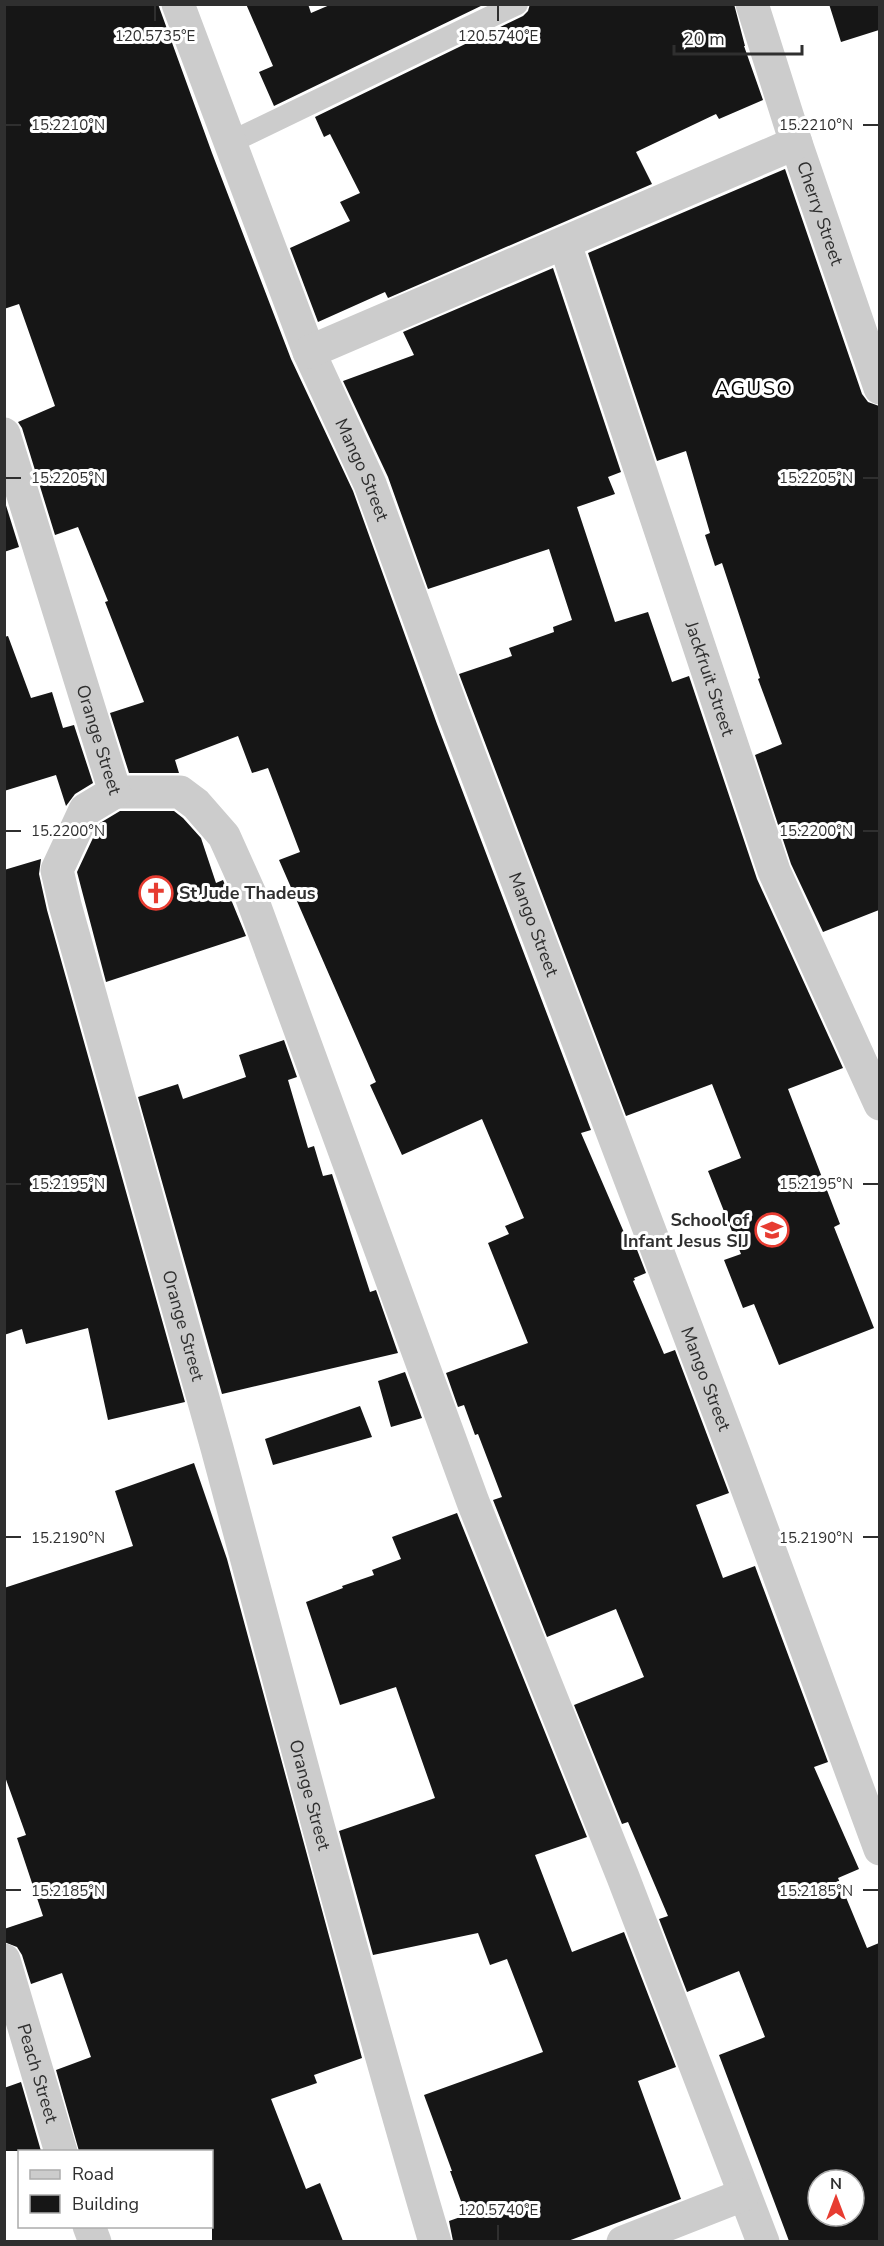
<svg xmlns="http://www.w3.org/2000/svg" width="884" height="2246" font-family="'Nunito Sans',sans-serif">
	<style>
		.building { fill: #161616; fill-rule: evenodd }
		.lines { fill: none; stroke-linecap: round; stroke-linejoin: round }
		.service { stroke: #ccc; stroke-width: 22 }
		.minor { stroke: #ccc; stroke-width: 33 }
		.ticks { fill: none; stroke: #2f2f2f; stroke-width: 2 }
		.labels { text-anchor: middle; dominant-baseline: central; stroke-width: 6; stroke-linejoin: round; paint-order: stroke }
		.street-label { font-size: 18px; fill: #2f2f2f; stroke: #fff }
		.poi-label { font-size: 18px; font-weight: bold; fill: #2f2f2f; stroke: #fff; text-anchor: start }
		.neighbourhood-label { font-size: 20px; letter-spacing: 1.5px; fill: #000; stroke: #fff }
		.ticks-label { font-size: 15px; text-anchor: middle; fill: #2f2f2f; stroke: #fff; stroke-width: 6; stroke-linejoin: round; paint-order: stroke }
	</style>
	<rect width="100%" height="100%" fill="#fff"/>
	<!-- building -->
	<path class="building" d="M4 4H158L212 153 291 359 353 491 437 724 591 1130 581 1133 629 1244 634 1242 646 1273 634 1278 635 1280 633 1281 664 1354 675 1350 729 1493 696 1505 723 1578 755 1566 828 1762 814 1767 859 1869 838 1878 867 1948 879 1943V2241H789L719 2055 765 2037 739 1971 687 1992 659 1919 668 1916 628 1822 622 1824 574 1705 644 1677 616 1609 547 1637 493 1500 502 1497 478 1434 475 1435 464 1405 458 1407 446 1373 528 1343 488 1243 509 1234 505 1226 524 1218 482 1119 402 1155 370 1085 376 1082 279 860 300 852 268 768 252 773 238 736 175 760 179 773H129L110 713 144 702 105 602 108 601 78 527 55 535 22 428 18 422 55 406 19 304 4 309ZM818 2180H854V2216H818Z
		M246 4H308L311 13 332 4H485L274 106 259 72 273 66Z
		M530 4H734L745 46H744L763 100 719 119 716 114 636 152 652 184 388 298 385 292 318 322 290 248 350 221 340 202 360 193 330 134 324 137 315 117 523 16 528 11Z
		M829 4H879V30L841 42Z
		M785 169 862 394 868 402 879 406V910L823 932 791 864 755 755 782 744 758 679 760 678 722 563 715 566 705 535 710 533 686 451 657 461 588 253Z
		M553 268 621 472 608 477 615 494 577 507 615 622 648 612 672 682 689 676 757 879 843 1068 788 1089 840 1224 834 1227 874 1328 779 1365 754 1304 743 1308 724 1260 741 1254 708 1171 741 1158 712 1084 626 1116 459 674 512 656 509 648 554 632 553 627 572 620 549 549 428 589 388 477 343 381 414 355 403 332Z
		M4 499 19 547 4 552Z
		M8 636 31 698 52 692 63 728 74 725 93 783 75 794 66 806 56 775 4 791V637Z
		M120 811H174L183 818 201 838 216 883 223 880 246 936 106 982 77 872 100 823Z
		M41 859 39 874 47 910 185 1402 108 1420 88 1328 26 1344 22 1329 4 1335V870Z
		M284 1040 297 1077 288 1080 308 1148 314 1146 323 1176 332 1174 370 1292 376 1290 398 1353 222 1394 138 1097 178 1084 183 1099 246 1077 239 1055Z
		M405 1372 422 1418 391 1427 378 1381Z
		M360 1406 372 1437 273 1465 265 1439Z
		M194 1463 227 1559 362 2058 314 2075 317 2083 271 2099 306 2189 320 2183 343 2241H212V2151H79L56 2070 91 2057 62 1973 31 1984 22 1955 17 1947 4 1942V1929L43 1916 17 1838 26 1835 4 1774V1588L133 1546 115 1491Z
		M457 1513 587 1837 535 1855 572 1952 624 1932 676 2067 638 2081 681 2199 568 2241H453L449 2221 466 2215 450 2171H452L424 2095 543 2052 507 1959 490 1965 478 1933 373 1955 339 1831 435 1798 396 1687 340 1705 306 1602 343 1588 342 1586 374 1575 372 1570 401 1559 392 1537Z
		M21 2082 41 2151H4V2088Z"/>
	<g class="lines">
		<!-- service -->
		<path class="service" d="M229 143 517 4"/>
		<!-- minor -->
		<g class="minor">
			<path id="s1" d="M178 4 309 352 370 484 455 717 734 1453 880 1849"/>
			<path id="s2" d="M752 4 796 143 880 388"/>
			<path id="s3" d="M565 244 774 871 880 1104"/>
			<path d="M309 352 796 143"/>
			<path id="s4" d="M4 434 115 792"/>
			<path d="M115 792H180L196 804 224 836 251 896 473 1502 623 1877 763 2242"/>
			<path id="s5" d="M115 792 85 810 57 870 65 905C115 1086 168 1267 217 1448 288 1713 357 1978 435 2242"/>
			<path id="s6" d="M4 1960 61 2152"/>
			<path d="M89 2226 95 2242"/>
			<path d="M623 2242 743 2195"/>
		</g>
	</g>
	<!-- ticks -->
	<path class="ticks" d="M155 6V21M498 6V21M6 125H21M863 125H878M6 478H21M863 478H878M6 831H21M863 831H878M6 1184H21M863 1184H878M6 1537H21M863 1537H878M6 1890H21M863 1890H878M498 2225V2240"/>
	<!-- icons -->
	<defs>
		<g id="church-ring" transform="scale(1.725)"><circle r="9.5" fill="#fff" stroke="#e73c31" stroke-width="1.5"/><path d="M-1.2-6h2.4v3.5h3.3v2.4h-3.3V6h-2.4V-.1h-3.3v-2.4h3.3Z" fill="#e73c31"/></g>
		<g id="school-ring" transform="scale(1.725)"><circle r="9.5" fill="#fff" stroke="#e73c31" stroke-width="1.5"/><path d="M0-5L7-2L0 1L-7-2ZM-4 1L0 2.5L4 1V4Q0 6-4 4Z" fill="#e73c31"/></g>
	</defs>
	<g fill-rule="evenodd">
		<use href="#church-ring" x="156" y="893"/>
		<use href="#school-ring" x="772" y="1230"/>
	</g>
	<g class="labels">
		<!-- street labels -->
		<g class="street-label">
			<text stroke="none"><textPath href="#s2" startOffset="220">Cherry Street</textPath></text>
			<text stroke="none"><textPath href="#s1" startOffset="501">Mango Street</textPath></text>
			<text stroke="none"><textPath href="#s3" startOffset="458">Jackfruit Street</textPath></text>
			<text stroke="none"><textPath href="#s4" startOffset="320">Orange Street</textPath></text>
			<text stroke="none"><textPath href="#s1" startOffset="987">Mango Street</textPath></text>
			<text stroke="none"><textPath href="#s5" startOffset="574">Orange Street</textPath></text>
			<text stroke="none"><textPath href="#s1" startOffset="1473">Mango Street</textPath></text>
			<text stroke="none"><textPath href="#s5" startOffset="1060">Orange Street</textPath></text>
			<text stroke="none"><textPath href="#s6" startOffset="118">Peach Street</textPath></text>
		</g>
		<!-- poi labels -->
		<g class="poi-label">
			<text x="179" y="893">St Jude Thadeus</text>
			<text x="749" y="1220" text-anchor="end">School of<tspan x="749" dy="21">Infant Jesus SIJ</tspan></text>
		</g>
		<!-- neighbourhood labels -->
		<g class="neighbourhood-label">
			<text x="754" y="388">AGUSO</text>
		</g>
	</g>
	<g class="ticks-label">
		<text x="155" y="41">120.5735°E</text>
		<text x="498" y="41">120.5740°E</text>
		<text x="68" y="130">15.2210°N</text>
		<text x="816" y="130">15.2210°N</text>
		<text x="68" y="483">15.2205°N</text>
		<text x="816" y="483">15.2205°N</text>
		<text x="68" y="836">15.2200°N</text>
		<text x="816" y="836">15.2200°N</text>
		<text x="68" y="1189">15.2195°N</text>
		<text x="816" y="1189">15.2195°N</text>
		<text x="68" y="1543">15.2190°N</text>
		<text x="816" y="1543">15.2190°N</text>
		<text x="68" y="1896">15.2185°N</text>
		<text x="816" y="1896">15.2185°N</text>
		<text x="498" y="2215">120.5740°E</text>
	</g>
	<!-- border -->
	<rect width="884" height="2246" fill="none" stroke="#2f2f2f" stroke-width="12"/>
	<!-- legend -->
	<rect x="18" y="2150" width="195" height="78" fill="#ffffff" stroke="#acacac" stroke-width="1.5"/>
	<rect x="30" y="2170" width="30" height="9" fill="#cccccc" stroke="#acacac" stroke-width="1.5"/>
	<text x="72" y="2180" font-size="18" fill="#2f2f2f">Road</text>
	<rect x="30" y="2195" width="30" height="18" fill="#161616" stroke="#acacac" stroke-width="1.5"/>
	<text x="72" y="2210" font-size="18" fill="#2f2f2f">Building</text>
	<!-- north arrow -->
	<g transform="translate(836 2198)"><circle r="28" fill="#ffffff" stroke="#acacac" stroke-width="1.5"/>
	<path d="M0-4.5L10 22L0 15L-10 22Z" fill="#e73c31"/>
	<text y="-9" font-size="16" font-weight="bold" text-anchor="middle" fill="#2f2f2f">N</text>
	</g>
	<!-- scale -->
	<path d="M674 45v9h128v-9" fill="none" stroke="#2f2f2f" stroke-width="3"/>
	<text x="683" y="45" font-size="18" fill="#2f2f2f" stroke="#ffffff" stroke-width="4.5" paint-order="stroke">20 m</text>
</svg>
